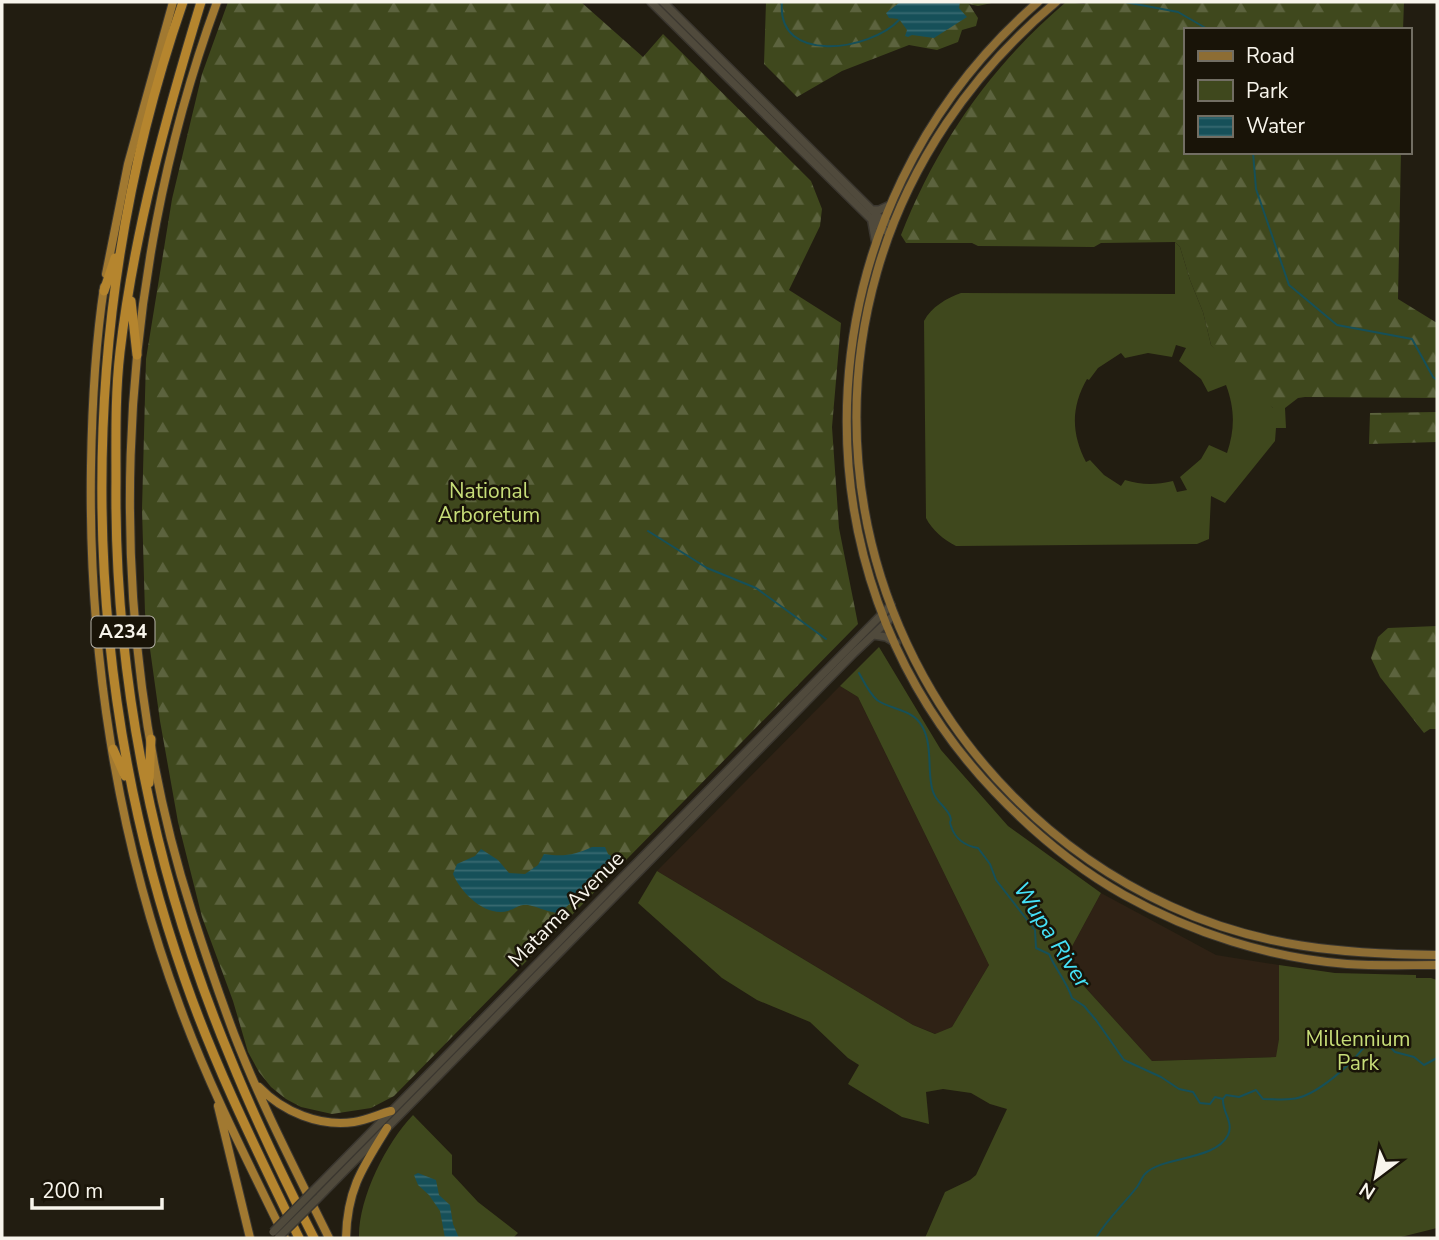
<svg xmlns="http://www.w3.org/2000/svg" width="1439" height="1240" font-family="'Nunito Sans',sans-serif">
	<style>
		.commercial { fill: #2f2215 }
		.green { fill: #3f481d; fill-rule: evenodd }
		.forest { fill: url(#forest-firs) }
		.water { fill: url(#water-rules) }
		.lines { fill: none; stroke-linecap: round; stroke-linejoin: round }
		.stream { stroke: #165059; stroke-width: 2 }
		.secondary-casing { stroke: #3b3730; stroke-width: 10 }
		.primary-casing { stroke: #3b3730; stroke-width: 10 }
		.trunk-casing { stroke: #3b3730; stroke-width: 10 }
		.motorway-casing { stroke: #3b3730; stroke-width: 11 }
		.secondary { stroke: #504a3c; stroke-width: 7 }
		.primary { stroke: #8d6d34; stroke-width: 8 }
		.trunk { stroke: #a17931; stroke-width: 8 }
		.motorway { stroke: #b5852e; stroke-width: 9 }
		.secondary-bridge-casing { stroke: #3b3730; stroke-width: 10; stroke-linecap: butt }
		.secondary-bridge { stroke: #504a3c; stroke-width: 7 }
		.labels { text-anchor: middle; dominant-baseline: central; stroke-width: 5; stroke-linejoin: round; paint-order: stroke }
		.shield { fill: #191408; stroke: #b5b2a8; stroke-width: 2 }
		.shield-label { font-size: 19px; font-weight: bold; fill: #f8f5ec }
		.park-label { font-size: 21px; fill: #c7dd78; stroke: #191408 }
		.street-label { font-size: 21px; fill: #f8f5ec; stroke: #191408 }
		.water-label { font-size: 23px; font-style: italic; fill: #45e1f8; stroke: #191408 }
	</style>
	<defs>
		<pattern id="forest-firs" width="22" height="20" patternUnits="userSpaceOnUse" patternTransform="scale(1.75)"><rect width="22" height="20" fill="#3f481d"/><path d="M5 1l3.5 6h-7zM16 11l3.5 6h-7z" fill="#5c633e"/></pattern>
		<pattern id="water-rules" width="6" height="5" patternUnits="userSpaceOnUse" patternTransform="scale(1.75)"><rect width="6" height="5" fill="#165059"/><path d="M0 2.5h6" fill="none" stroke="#396a71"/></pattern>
	</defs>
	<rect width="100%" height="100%" fill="#221d11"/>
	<!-- commercial -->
	<path class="commercial" d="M840 686 858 697 989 965 952 1027 936 1034 913 1025 657 871Z
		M1101 893 1216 955 1279 965V1039L1277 1057 1152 1061 1063 963Z"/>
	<!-- green -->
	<path class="green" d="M1175 242 1180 247 1190 280 1203 312 1211 345 1273 408H1285L1286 428H1276L1275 441 1225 503 1211 496 1209 539 1197 544 956 546C944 540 932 530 926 518L924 321C931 307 947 298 961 293L1175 294ZM1176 345 1186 348 1179 361 1201 379 1208 392 1226 385C1235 409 1235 429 1227 453L1209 445 1201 459 1180 477 1187 490 1177 492 1173 481C1155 485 1142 485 1125 480L1121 486 1104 475 1090 460 1086 462C1071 433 1071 407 1087 379L1089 380 1098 368 1121 353 1125 358 1148 353 1172 357Z
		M879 647 941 750 1008 826 1101 893 1063 963 1152 1061 1276 1057 1279 1039V965L1335 973 1416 975V978H1431L1437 980V1228L1397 1238H925L945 1192 970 1180 976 1175 1007 1109 990 1104 971 1093 943 1089 926 1092 929 1124 902 1117 848 1084 859 1065 848 1058 810 1022 757 1000 722 978 638 903 657 871 913 1025 935 1034 952 1027 989 965 858 697 840 686Z
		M413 1115 452 1155V1174L478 1202 518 1233 513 1238H359C358 1199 386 1143 413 1115Z"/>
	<!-- forest -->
	<path class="forest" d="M228 2H581L643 57 663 34 811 181 822 209 820 226 789 290 841 323 832 427 839 528 858 624 394 1096 371 1108 332 1114 301 1107 286 1099 271 1087 259 1072 248 1052 233 1001 202 917 178 822 160 721 145 613 142 509 146 359 172 199 202 74Z
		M766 2H996L978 6 969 4 978 18 976 26 962 30 958 42 937 50 909 45 842 71 797 97 764 64Z
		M1066 2 1084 4 1087 2H1404L1403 30H1185V152H1401L1398 299 1437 323V398L1305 397 1298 398 1285 408H1273L1247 389 1211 345 1203 312 1190 280 1180 247 1175 242 1101 243 1094 247 978 246 972 243H906L901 235C938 142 990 67 1066 2Z
		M1437 412V442L1369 444 1370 413Z
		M1437 626V729H1430L1424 733 1380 677 1371 658 1378 637 1388 628Z"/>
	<!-- water -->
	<path class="water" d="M900 2H960L959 8 967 17 934 38 912 35 908 37 905 36 907 30 899 19 889 18 886 13Z
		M592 847H605L608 854 616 859 560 913C549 913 539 907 528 905 519 904 515 909 508 911 485 917 461 893 453 874L457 864 475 856 481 849 498 860 509 873 525 874 538 865 544 854C563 857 575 855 592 847Z
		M418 1173 436 1180 439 1195 450 1205 453 1224 459 1238H445L440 1211 429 1195 418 1185 414 1175Z"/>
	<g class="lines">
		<!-- stream -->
		<path class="stream" d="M782 2C776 65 870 51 899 20
			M1125 2 1178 12 1209 30
			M1253 152 1256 189 1289 285 1337 325 1412 339 1433 377 1437 380
			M648 531 707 568 756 588 826 639
			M859 673C864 682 869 693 877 700 891 710 913 709 922 726 934 746 926 779 934 794 937 802 946 807 950 816 953 825 948 817 951 826 955 839 966 846 978 848L990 864 996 880 1035 930 1036 948 1049 954C1056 970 1067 982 1072 998L1084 1006 1096 1020 1124 1060 1161 1077 1179 1089 1193 1092 1200 1103 1210 1104 1215 1097 1223 1099 1226 1095 1239 1097 1256 1090 1263 1099C1273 1099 1282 1100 1291 1099 1315 1098 1356 1061 1368 1041L1374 1039 1385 1042 1395 1052 1414 1057 1424 1065 1437 1058
			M1096 1238C1107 1219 1123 1205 1137 1187 1140 1183 1142 1177 1145 1174 1162 1156 1215 1161 1228 1135 1234 1122 1222 1112 1223 1099"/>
		<!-- secondary casing -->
		<g class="secondary-casing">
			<path id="secondary" d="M651 2 870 218 886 231
				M663 2 879 217 890 224
				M872 210H879L890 205
				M872 222 876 244
				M874 635 886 637 896 643
				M313 1191 891 605
				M317 1199 854 653 894 615"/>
		</g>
		<!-- primary casing -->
		<g class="primary-casing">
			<path id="primary" d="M1038 2C804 205 779 566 995 792 1033 832 1076 868 1124 895 1192 933 1270 958 1347 964 1377 966 1407 965 1437 965
				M1056 2C972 72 907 166 877 272 804 526 931 796 1170 906 1258 947 1342 954 1437 955"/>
		</g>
		<!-- trunk casing -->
		<g class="trunk-casing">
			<path id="trunk" d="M217 2C113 285 99 624 192 912 205 953 219 994 234 1034 261 1104 296 1171 329 1238
				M106 274 128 164 173 2
				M104 287C95 346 92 406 91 466 88 649 116 835 180 1007 209 1086 248 1162 285 1238
				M259 1087C283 1112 320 1127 354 1122 367 1120 379 1114 391 1111
				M218 1106 250 1238
				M346 1238C347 1190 362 1168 387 1128"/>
		</g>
		<!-- motorway casing -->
		<g class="motorway-casing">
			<path id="motorway" d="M183 2C74 317 75 665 185 980 216 1069 258 1153 299 1238
				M201 2C166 117 134 232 120 352 115 395 116 438 116 481 114 678 154 875 230 1057 255 1119 284 1179 314 1238
				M104 291 115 258
				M131 301 137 355
				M113 749 125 776
				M149 783 151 739"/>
		</g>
		<!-- secondary -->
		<use href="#secondary" class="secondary"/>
		<!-- primary -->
		<use href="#primary" class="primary"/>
		<!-- trunk -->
		<use href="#trunk" class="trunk"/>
		<!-- motorway -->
		<use href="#motorway" class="motorway"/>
		<!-- secondary-bridge casing -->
		<g class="secondary-bridge-casing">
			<path id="secondary-bridge" d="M273 1232 313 1191
				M278 1238 317 1199"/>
		</g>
		<!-- secondary-bridge -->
		<use href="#secondary-bridge" class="secondary-bridge"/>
	</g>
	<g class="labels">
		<!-- shield labels -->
		<rect class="shield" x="91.5" y="616.5" width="63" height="31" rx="5"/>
		<g class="shield-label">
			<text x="123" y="632">A234</text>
		</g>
		<!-- park labels -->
		<g class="park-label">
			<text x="489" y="491">National<tspan x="489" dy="24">Arboretum</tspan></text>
			<text x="1358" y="1039">Millennium<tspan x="1358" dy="24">Park</tspan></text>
		</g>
		<!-- street labels -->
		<g class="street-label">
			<text transform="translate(566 909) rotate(-45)">Matama Avenue</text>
		</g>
		<!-- water labels -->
		<g class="water-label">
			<text transform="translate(1052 935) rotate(57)">Wupa River</text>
		</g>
	</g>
	<!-- border -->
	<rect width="1439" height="1240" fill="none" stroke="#f8f5ec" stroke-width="7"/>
	<!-- legend -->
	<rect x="1184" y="28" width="228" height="126" fill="#191408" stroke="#726e63" stroke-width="2"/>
	<rect x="1198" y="51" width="35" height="10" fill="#8d6d34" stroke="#726e63" stroke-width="2"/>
	<text x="1246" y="63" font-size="21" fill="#f8f5ec">Road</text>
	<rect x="1198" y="80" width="35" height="21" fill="#3f481d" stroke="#726e63" stroke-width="2"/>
	<text x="1246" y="98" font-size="21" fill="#f8f5ec">Park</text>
	<rect x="1198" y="116" width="35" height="21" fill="url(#water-rules)" stroke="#726e63" stroke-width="2"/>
	<text x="1246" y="133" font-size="21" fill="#f8f5ec">Water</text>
	<!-- north arrow -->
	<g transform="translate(1376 1177) rotate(212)" stroke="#191408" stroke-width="5" paint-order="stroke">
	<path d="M0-5L12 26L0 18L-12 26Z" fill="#f8f5ec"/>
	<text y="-10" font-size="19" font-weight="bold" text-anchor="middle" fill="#f8f5ec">N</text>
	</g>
	<!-- scale -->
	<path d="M32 1198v10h130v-10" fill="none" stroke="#f8f5ec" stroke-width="3.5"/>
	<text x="42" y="1198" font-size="21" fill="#f8f5ec" stroke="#191408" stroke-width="5" paint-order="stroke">200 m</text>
</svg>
